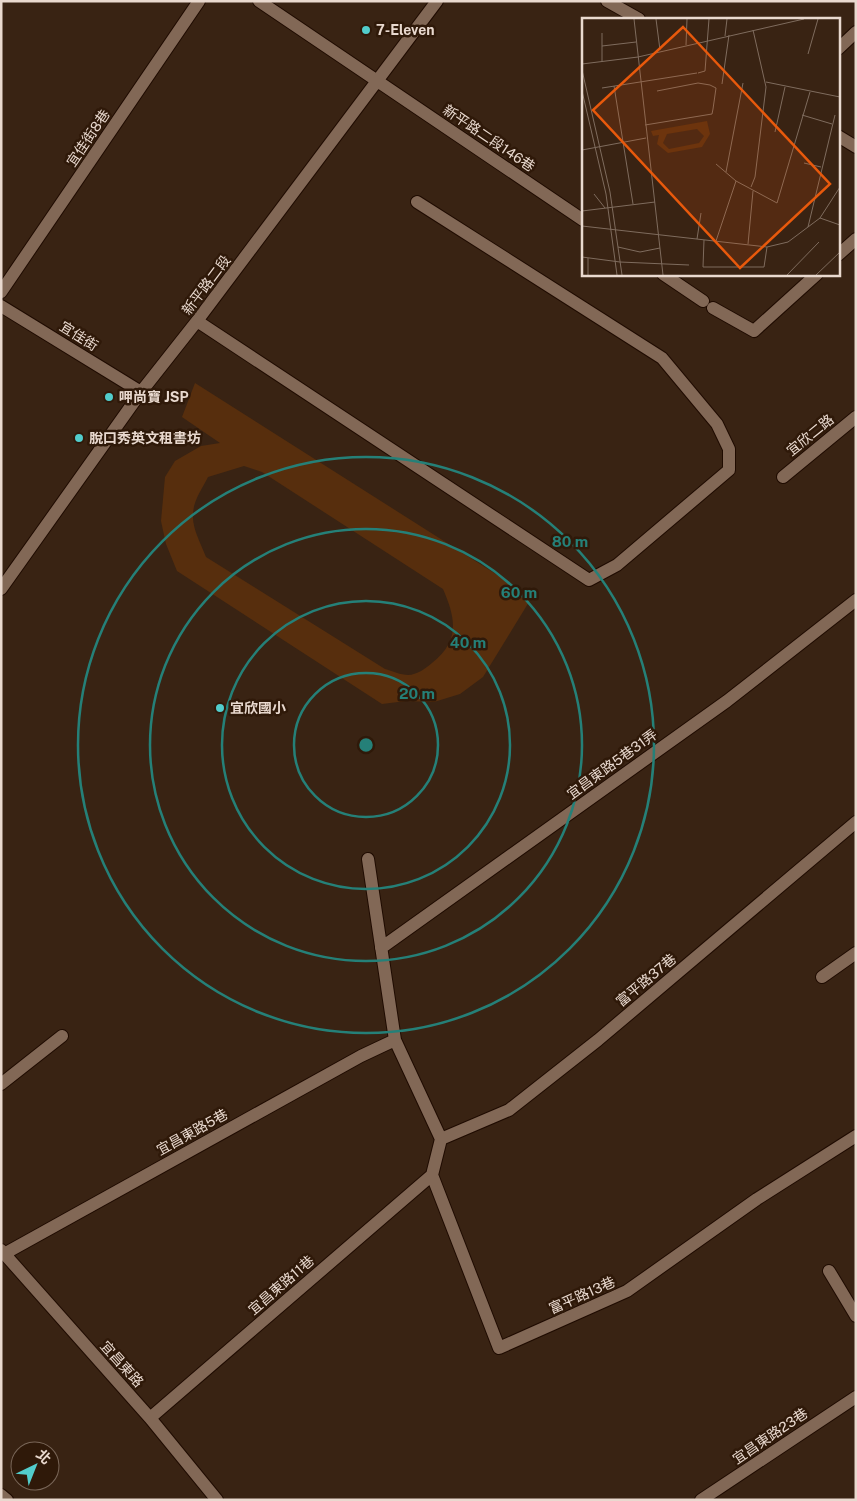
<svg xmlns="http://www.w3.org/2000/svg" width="857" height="1501" font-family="'Public Sans','Noto Sans TC',sans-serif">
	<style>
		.green { fill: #572e0d; fill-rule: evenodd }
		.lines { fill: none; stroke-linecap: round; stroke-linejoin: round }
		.minor-casing { stroke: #1f0b00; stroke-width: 14 }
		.minor { stroke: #826856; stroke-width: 12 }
		.ring { fill: none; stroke: #258078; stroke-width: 2.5 }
		.poi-dot { fill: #52cdcc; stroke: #2f1909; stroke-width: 2 }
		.labels { text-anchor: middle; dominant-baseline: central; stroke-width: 5; stroke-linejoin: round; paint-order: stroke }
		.poi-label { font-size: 14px; font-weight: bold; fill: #e9d9cf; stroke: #2f1909; text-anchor: start }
		.street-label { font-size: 14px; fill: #e9d9cf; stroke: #2f1909 }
		.inset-road { fill: none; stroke: #7f6c5e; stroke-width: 1 }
		.view { fill: #e8590c; fill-opacity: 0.15; stroke: #e8590c; stroke-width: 2.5 }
		.inset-edge { fill: none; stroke: #e9d9cf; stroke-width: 2.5 }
		.centre { fill: #258078; stroke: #2f1909; stroke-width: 2.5 }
		.ring-label { font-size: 15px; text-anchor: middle; font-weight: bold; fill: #258078; stroke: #2f1909; stroke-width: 5; stroke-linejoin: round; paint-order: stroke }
	</style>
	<rect width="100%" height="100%" fill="#392313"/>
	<!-- green -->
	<path class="green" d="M195 383 532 597 483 677 460 694 434 702 406 701 382 704 177 571 166 544 161 521 165 477 175 461 201 446 220 443 182 417ZM244 466 262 472 443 589C456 619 460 641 432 663 426 668 417 675 408 675 401 675 392 671 385 669L206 557C201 544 192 528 193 515 193 501 202 489 208 477Z"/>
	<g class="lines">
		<!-- minor casing -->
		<g class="minor-casing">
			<path id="minor" d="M259 1 583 220
				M607 1 639 19
				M838 49 856 32
				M838 136 856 147
				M838 255 856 239
				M663 274 703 301
				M1 292 199 1
				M1 306 141 392
				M713 308 754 331 817 274
				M197 321 589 580 617 565 729 470V449L717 424 662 358 417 202
				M783 477 856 417
				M1 589 141 392 197 321 437 1
				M368 859 395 1040
				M381 948 727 701 856 600
				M822 977 856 953
				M1 1084 62 1036
				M441 1139 432 1175 499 1348 627 1291 757 1199 856 1136
				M441 1139 509 1110 598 1040 856 822
				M1 1250 150 1418 217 1500
				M4 1254 361 1056 395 1040 441 1139
				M829 1271 856 1316
				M150 1418 432 1175
				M1 1495 7 1500
				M701 1500 856 1397"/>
		</g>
		<!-- minor -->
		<use href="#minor" class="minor"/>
	</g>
	<!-- distance rings -->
	<g class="ring">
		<circle cx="366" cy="745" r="72"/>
		<circle cx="366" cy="745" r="144"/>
		<circle cx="366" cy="745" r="216"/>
		<circle cx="366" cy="745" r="288"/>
	</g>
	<!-- markers -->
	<g class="poi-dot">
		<circle cx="366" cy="30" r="5"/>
		<circle cx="109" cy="397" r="5"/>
		<circle cx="79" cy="438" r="5"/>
		<circle cx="220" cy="708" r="5"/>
	</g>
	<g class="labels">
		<!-- poi labels -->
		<g class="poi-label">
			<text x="376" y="30">7-Eleven</text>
			<text x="119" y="397">呷尚寶 JSP</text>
			<text x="89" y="438">脫口秀英文租書坊</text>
			<text x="230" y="708">宜欣國小</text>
		</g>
		<!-- street labels -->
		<g class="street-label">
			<text transform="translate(88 138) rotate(-56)">宜佳街8巷</text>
			<text transform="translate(489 138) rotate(34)">新平路二段146巷</text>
			<text transform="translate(206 285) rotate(-53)">新平路二段</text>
			<text transform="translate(79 336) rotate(32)">宜佳街</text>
			<text transform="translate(810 435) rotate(-39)">宜欣二路</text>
			<text transform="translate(612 764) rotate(-36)">宜昌東路5巷31弄</text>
			<text transform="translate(646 980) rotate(-40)">富平路37巷</text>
			<text transform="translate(192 1132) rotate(-29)">宜昌東路5巷</text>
			<text transform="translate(281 1285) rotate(-41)">宜昌東路11巷</text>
			<text transform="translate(582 1295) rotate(-24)">富平路13巷</text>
			<text transform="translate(122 1364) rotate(48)">宜昌東路</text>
			<text transform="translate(770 1436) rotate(-34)">宜昌東路23巷</text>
		</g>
	</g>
	<!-- overview -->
	<g transform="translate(582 18)">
		<rect width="258" height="258" fill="#392313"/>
		<path d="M125 103 128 116 120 129 86 135 75 126 77 117 71 118 69 113ZM115 111 122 118 117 125 87 131 81 125 85 116Z" fill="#572e0d" fill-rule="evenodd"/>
		<path class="inset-road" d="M52 1 81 257M74 1 78 32M20 15V44M143 18 145 1M104 27 105 1M20 28 54 24M226 36 236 1M0 46 56 39 222 1M0 52 28 174 40 257M116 55 123 53 127 1M184 64 258 79M140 66 147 17M32 68 51 186M20 70 115 55M0 73 24 176 35 257M220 97 250 106M63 107 130 96 131 91 134 70 128 67 116 65 75 73M193 114 203 69M0 132 64 120M222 145 239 149M134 146 154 163M144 154 161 65M169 169 173 159 184 69 171 12M12 176 23 190M0 193 73 184M238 200 258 207M0 208 185 229 206 224 238 200 258 169M226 209 253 97M115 221 119 195M122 222 121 249H182L185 229M134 223 154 163 195 185 228 74M166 226 171 173M36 229 58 234 78 230M0 239 38 244 107 247M6 257V240M205 257 237 224M234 257 258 234"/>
		<path class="view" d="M101 9 248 166 158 250 11 92Z"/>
		<rect width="258" height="258" class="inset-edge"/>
	</g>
	<circle cx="366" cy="745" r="8" class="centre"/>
	<g class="ring-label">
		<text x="570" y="547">80 m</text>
		<text x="519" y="598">60 m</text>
		<text x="468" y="648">40 m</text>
		<text x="417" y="699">20 m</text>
	</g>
	<!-- border -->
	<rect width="857" height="1501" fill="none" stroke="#e9d9cf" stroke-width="5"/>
	<!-- north arrow -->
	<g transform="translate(35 1466) rotate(43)"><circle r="24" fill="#2f1909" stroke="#796658"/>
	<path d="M0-4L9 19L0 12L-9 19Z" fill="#52cdcc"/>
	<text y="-8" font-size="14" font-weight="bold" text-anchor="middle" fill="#e9d9cf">北</text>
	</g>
</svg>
